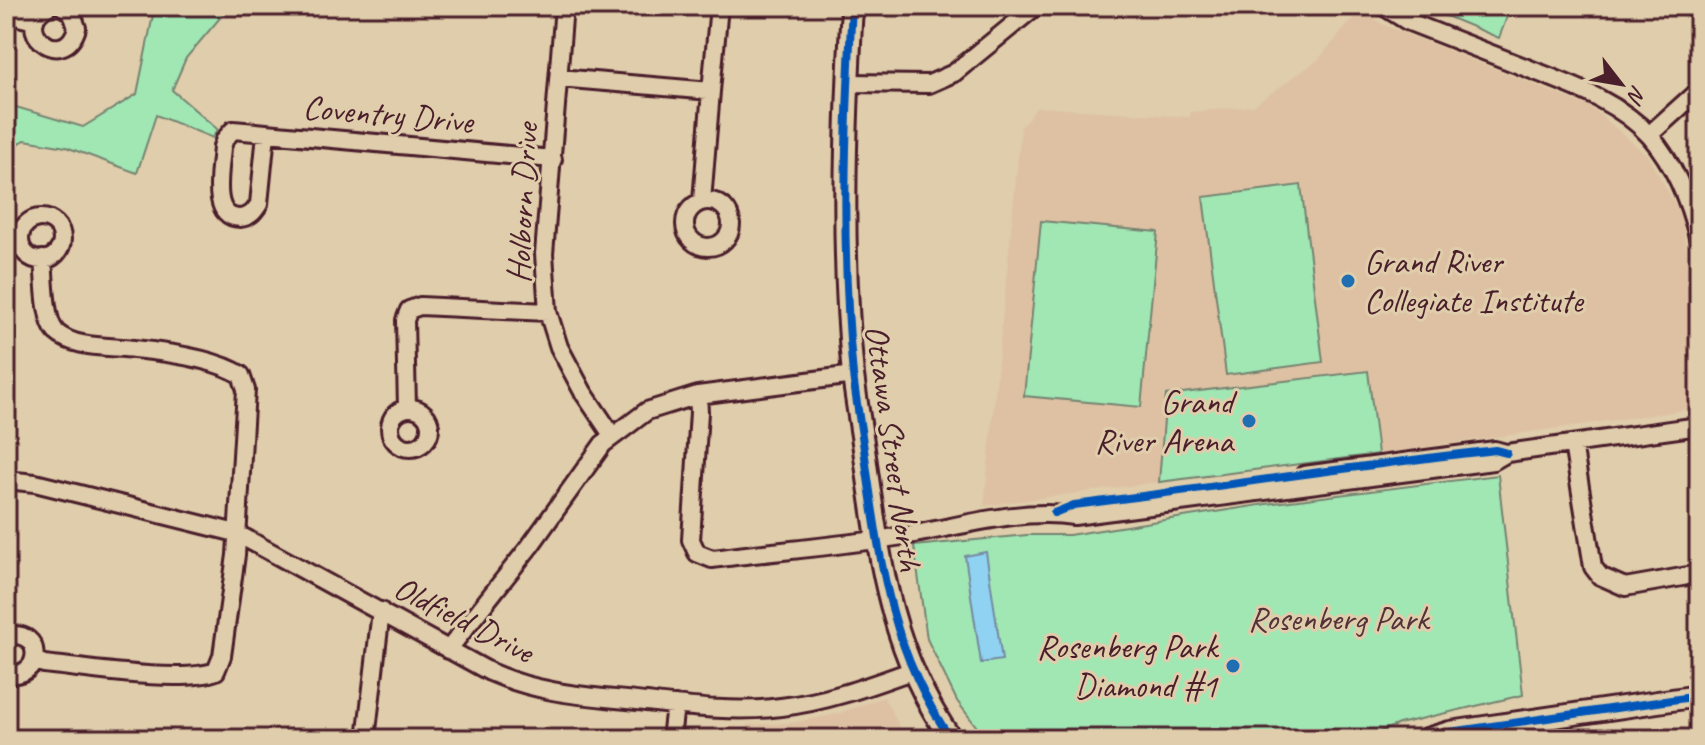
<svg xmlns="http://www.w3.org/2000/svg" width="1705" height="745" font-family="Caveat,sans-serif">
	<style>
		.built { fill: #dec1a3 }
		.green { fill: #a0e7b4; stroke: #758370; stroke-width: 2 }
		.water { fill: #90d2f1; stroke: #748aa2; stroke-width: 2 }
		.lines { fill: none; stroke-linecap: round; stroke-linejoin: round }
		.minor-casing { stroke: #4a1f2b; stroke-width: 22 }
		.major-casing { stroke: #4a1f2b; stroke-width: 26 }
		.minor { stroke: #dfcdab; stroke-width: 16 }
		.major { stroke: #dfcdab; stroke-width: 20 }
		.cycleway-casing { stroke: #dfcdab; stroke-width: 13 }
		.cycleway { stroke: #0057b8; stroke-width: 8 }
		.poi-dot { fill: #1f6fb2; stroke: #dfcdab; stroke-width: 3 }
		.labels { text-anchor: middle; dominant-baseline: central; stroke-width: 6; stroke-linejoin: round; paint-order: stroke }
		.street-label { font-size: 34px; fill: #4a1f2b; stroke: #dfcdab }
		.poi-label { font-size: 34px; fill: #4a1f2b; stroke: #dfcdab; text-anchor: end }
		.park-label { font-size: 34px; fill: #533339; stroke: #dfcdab }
	</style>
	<rect width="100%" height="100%" fill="#dfcdab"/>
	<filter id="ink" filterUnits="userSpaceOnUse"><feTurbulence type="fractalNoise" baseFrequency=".0125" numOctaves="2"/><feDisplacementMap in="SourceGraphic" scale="16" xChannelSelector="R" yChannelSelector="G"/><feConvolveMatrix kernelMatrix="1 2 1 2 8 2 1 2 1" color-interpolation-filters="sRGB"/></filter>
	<g filter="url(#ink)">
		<!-- built -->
		<path class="built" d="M1361 9 1384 25 1591 107 1647 155 1682 216 1699 347V408L1378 454 1368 371 1166 395 1159 482 984 506 1021 127 1037 107 1190 117V112L1253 106 1318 60Z
			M884 697 906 739H749L747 725 792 723 837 714Z"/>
		<!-- green -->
		<path class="green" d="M150 6H230L186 58 172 90 217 129 213 138 156 115 137 173 66 147 25 140 6 151V104L83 127 137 94 153 15Z
			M1427 6H1511L1499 38 1427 8Z
			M1301 185 1323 362 1226 375 1203 197Z
			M1041 221 1158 232 1141 407 1024 396Z
			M1368 371 1378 454 1159 482 1166 395Z
			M1498 475 1523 695 1399 724 1361 739H986L957 701 927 639 914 546 1027 535H1069L1266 504Z"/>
		<!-- water -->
		<path class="water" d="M986 552 1002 660 981 663 965 556Z"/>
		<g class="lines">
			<!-- minor casing -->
			<g class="minor-casing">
				<path id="minor" d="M49 6C8 26 63 74 77 28L72 13 62 6
					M564 6 544 254 548 312 559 347 583 392 612 435
					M1383 6 1407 21C1447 37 1487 52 1527 68 1570 85 1618 101 1650 136 1675 165 1690 203 1699 241
					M6 14 35 21
					M559 78 711 91 719 6
					M848 83 929 84 954 73 1036 6
					M266 134 259 204C254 212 250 217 240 218 209 218 221 168 222 147L225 139 233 130 553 159
					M1649 135 1699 90
					M685 224a23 23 0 1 1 46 0a23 23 0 1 1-46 0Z
					M702 201 711 91
					M20 239a21 21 0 1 1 42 0a21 21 0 1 1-42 0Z
					M698 395 699 412 691 540 697 553 712 559C775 551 840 546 903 536 959 527 1017 508 1074 516L1493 461 1507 453 1699 426
					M390 428a20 20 0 1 1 40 0a20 20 0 1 1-40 0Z
					M407 408 405 320 409 310 420 306 548 312
					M1573 444 1593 567 1600 576 1625 587 1699 574
					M1304 475 1495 450 1506 453
					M6 480 35 483 236 533 490 672C542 695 590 696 646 702 690 707 737 713 781 707 826 702 869 686 911 671
					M6 636C46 627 42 682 6 673
					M448 650 530 546 603 444 647 411 698 395 854 375
					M34 660 44 664C84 668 183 684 216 671L222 656 236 555 246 390 241 375C216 359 165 352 134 349 111 346 74 349 56 332 44 319 45 277 43 259
					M366 739 381 611
					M671 739 675 705"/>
			</g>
			<!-- major casing -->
			<g class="major-casing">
				<path id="major" d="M852 6C845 129 841 252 853 375 857 407 863 439 867 471 881 569 893 655 951 739
					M1427 739 1450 732 1699 696"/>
			</g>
			<!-- minor -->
			<use href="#minor" class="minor"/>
			<!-- major -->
			<use href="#major" class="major"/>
			<!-- cycleway casing -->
			<g class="cycleway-casing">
				<path id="cycleway" d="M852 6C845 129 841 252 853 375 857 407 863 439 867 471 881 569 893 655 951 739
					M1054 513 1074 505C1215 487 1354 466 1495 450L1507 453
					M1427 739 1450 732 1699 696"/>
			</g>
			<!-- cycleway -->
			<use href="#cycleway" class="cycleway"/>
		</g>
	</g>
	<!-- markers -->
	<g class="poi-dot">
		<circle cx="1348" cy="281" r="8"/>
		<circle cx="1249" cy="421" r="8"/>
		<circle cx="1233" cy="666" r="8"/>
	</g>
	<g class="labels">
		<!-- street labels -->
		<g class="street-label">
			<text transform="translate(388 114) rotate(5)">Coventry Drive</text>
			<text transform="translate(522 203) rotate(-87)">Holborn Drive</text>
			<text transform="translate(894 448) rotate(82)">Ottawa Street North</text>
			<text transform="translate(464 619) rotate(27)">Oldfield Drive</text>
		</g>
		<!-- poi labels -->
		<g class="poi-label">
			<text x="1364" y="261" text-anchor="start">Grand River<tspan x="1364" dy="39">Collegiate Institute</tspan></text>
			<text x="1233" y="401">Grand<tspan x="1233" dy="39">River Arena</tspan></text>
			<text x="1217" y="646">Rosenberg Park<tspan x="1217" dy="39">Diamond #1</tspan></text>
		</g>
		<!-- park labels -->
		<g class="park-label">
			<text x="1338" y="618">Rosenberg Park</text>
		</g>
	</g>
	<!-- margin -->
	<rect width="1705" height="745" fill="none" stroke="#dfcdab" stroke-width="32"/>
	<rect x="16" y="16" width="1673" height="713" fill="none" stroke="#4a1f2b" stroke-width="3" filter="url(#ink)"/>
	<!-- north arrow -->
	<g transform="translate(1621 84) rotate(121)" stroke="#dfcdab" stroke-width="6" paint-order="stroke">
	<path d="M0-6L14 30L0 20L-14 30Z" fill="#4a1f2b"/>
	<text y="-12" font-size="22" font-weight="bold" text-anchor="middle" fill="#4a1f2b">N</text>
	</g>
</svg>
